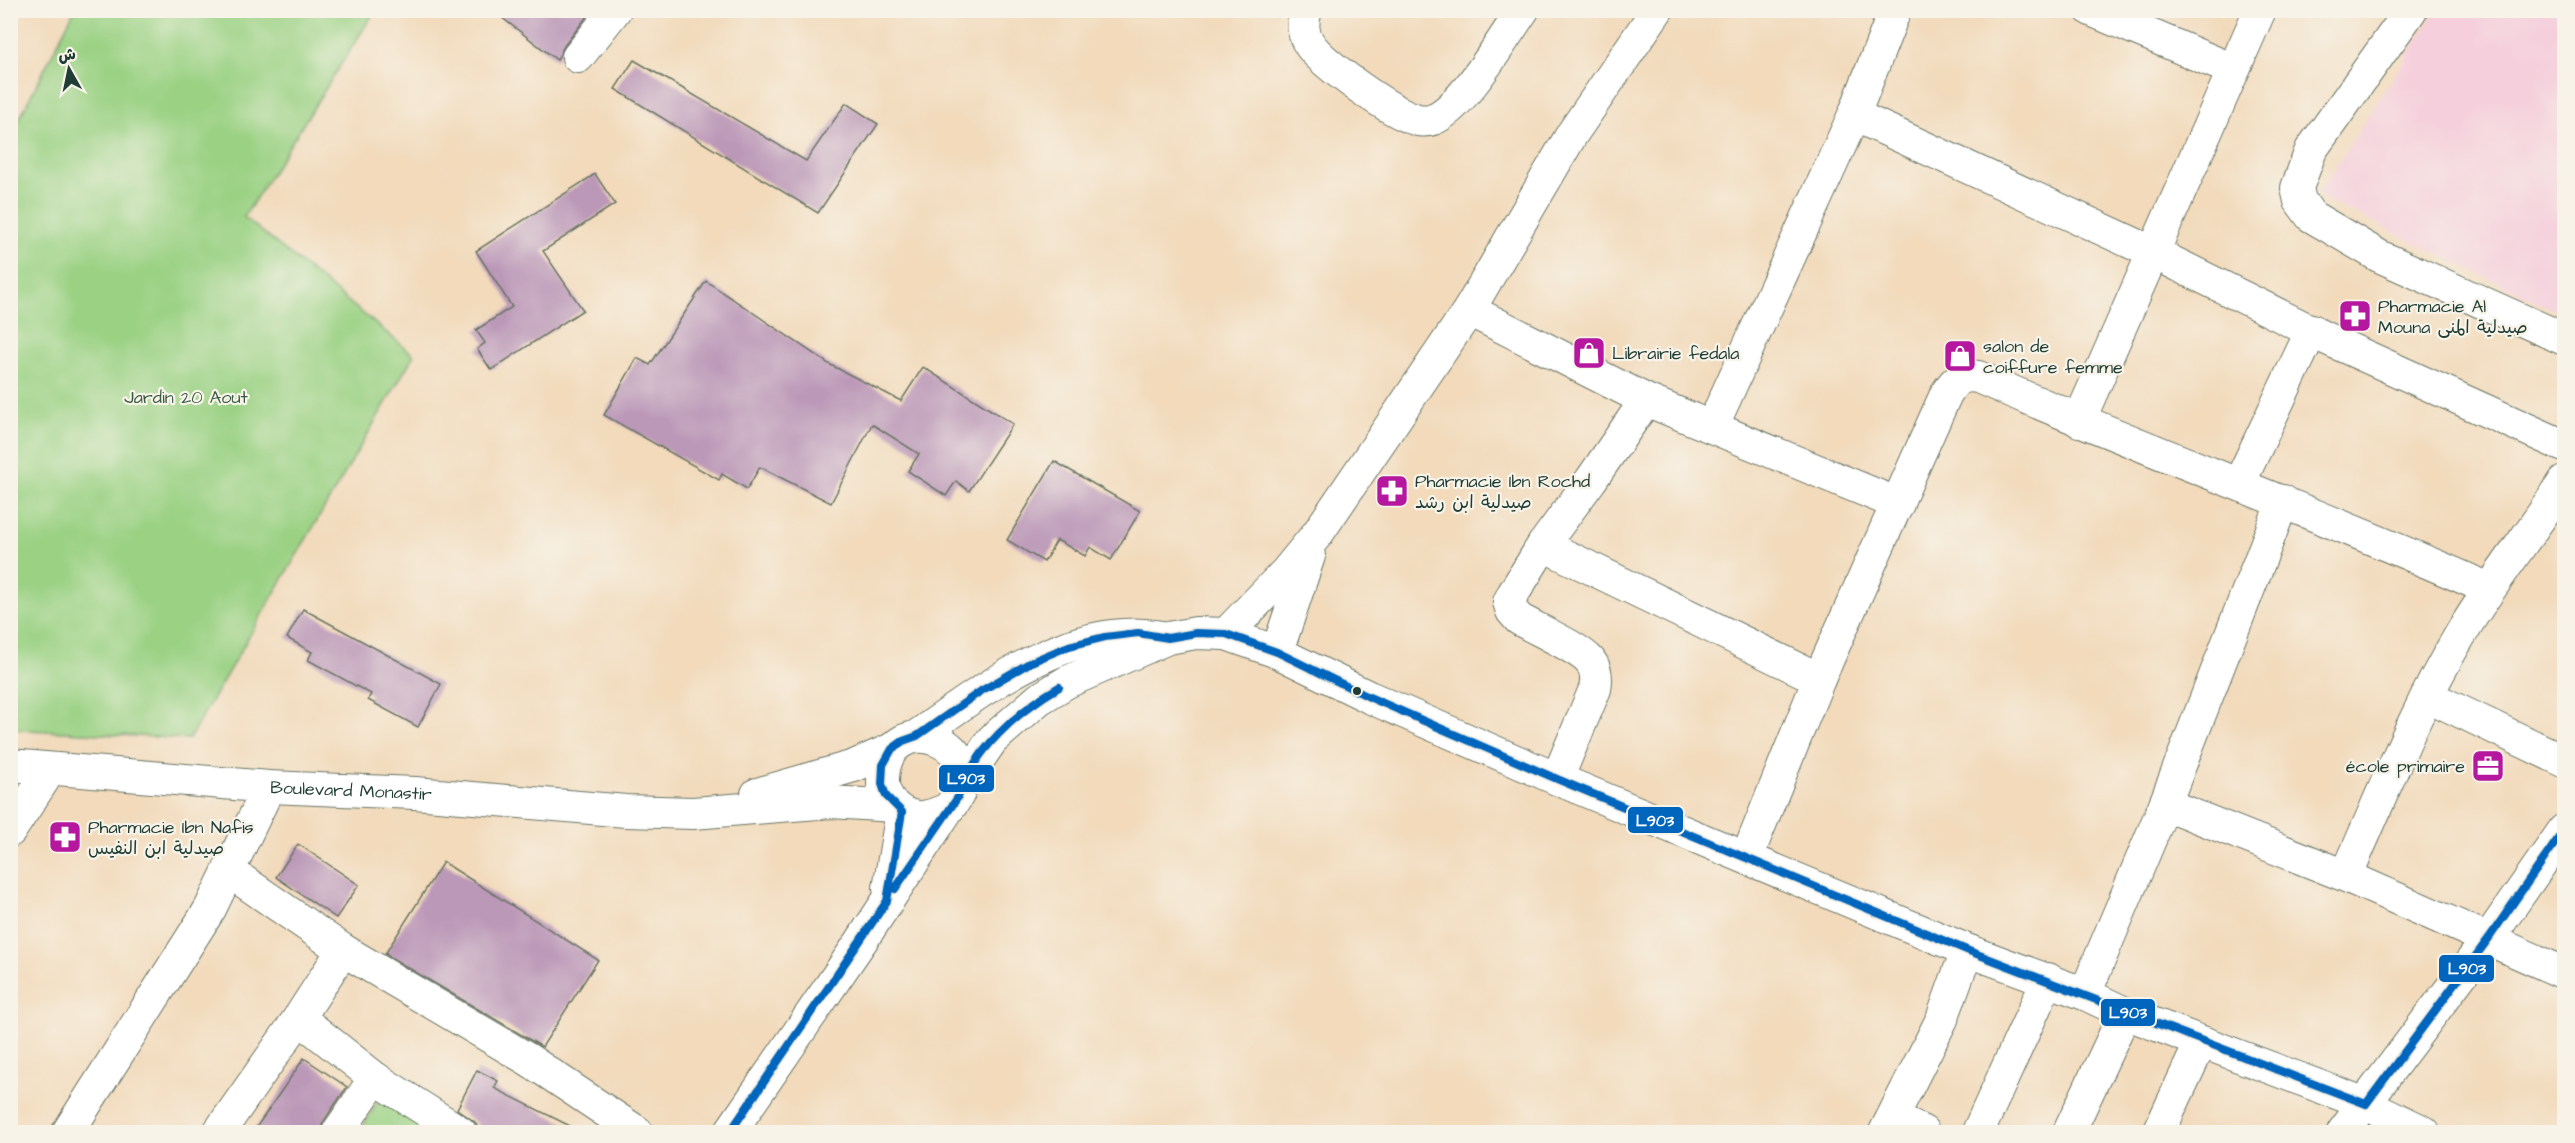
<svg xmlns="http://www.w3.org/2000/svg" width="2575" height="1143" font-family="'Architects Daughter','Playpen Sans Arabic',sans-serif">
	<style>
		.built { fill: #f5cfdc }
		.green { fill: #9ad183; stroke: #5c875c; stroke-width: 1.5 }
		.building { fill: #bb98b8 }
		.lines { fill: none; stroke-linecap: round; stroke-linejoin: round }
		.minor-casing { stroke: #697463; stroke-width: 34 }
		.minor { stroke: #fff; stroke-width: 32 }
		.bus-1-casing { stroke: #f7f3e8; stroke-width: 12 }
		.bus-1 { stroke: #0065bd; stroke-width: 8 }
		.bus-dot { fill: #1f3d34; stroke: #f7f3e8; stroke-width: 2 }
		.labels { text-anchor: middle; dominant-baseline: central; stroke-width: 4.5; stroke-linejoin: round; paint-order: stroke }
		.poi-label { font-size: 18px; fill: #1f3d34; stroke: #f7f3e8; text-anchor: start }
		.park-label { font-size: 18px; fill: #385b44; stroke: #f7f3e8 }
		.street-label { font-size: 18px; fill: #1f3d34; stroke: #f7f3e8 }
		.line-badge { stroke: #f7f3e8; stroke-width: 2 }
		.badge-label { font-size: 16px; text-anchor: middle; font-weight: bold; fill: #fff }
	</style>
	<rect width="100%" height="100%" fill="#f7f3e8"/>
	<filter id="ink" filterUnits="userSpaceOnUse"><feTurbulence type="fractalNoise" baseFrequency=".0167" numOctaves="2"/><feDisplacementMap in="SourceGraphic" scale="12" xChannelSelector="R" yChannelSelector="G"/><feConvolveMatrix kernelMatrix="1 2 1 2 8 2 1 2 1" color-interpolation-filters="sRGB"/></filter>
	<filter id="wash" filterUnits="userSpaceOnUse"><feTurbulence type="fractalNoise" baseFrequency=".008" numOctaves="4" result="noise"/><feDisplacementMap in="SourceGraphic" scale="24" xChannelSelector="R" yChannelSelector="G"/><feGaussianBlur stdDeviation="1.35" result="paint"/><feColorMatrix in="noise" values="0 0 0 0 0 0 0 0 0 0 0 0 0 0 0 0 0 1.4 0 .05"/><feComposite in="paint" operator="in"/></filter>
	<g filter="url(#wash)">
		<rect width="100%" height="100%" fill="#f2dabb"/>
		<!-- built -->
		<path class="built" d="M2436 11H2564V315L2317 195Z"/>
		<!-- green -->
		<path class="green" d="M74 11H375L244 217 414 355 189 739 11 729V135Z
			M384 1091 449 1132H359Z"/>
		<g id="blocks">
			<!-- building -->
			<path class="building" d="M492 10H592L564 46 557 60Z
				M634 60 806 161 846 103 878 124 818 213 615 89Z
				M595 174 615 204 543 251 583 310 491 370 477 349 485 343 476 330 512 307 476 251Z
				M706 281 829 364 901 401 923 367 1013 424 969 491 956 481 946 496 908 471 919 454 872 424 831 503 760 467 747 489 722 474 719 480 604 415 637 358 650 365Z
				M1054 461 1140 511 1111 560 1090 547 1085 556 1057 540 1044 562 1007 540Z
				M303 609 441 684 418 727 368 700 371 694 308 660 312 652 287 638Z
				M298 844 359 885 336 918 276 877Z
				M443 862 598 960 542 1047 385 954Z
				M304 1058 347 1087 323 1122 320 1132H253Z
				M477 1070 498 1081 494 1088 582 1132H478L476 1123 457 1109Z"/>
		</g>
	</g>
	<g filter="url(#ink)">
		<use href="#blocks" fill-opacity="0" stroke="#697463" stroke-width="1.5"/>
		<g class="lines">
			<!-- minor casing -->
			<g class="minor-casing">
				<g id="minor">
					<path d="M1306 10C1302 23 1302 34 1310 45 1324 65 1391 112 1415 119 1419 121 1428 121 1433 119 1462 109 1504 37 1523 10"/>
					<path d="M2091 10 2233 70"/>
					<path d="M2411 10 2311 150 2297 188 2300 201 2311 216 2379 256 2564 339"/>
					<path d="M578 57 615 10"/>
					<path d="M1854 115 2154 253 2325 338 2564 446"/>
					<path d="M1469 310 1646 400 1898 504"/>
					<path d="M1646 400 1591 480 1543 545 1819 679"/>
					<path d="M2079 421 2260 10"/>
					<path d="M1712 427 1854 115 1895 10"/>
					<path d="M2239 484 2312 330"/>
					<path d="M1543 545 1513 594 1509 602 1512 611 1519 619C1536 629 1579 648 1590 661 1597 670 1597 679 1595 689L1557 779"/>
					<path d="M1226 634 1286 572 1318 533 1469 310 1572 134 1657 10"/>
					<path d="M1277 652 1309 556"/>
					<path d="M2428 696 2564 761"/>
					<path d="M917 736C987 687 1071 621 1162 637"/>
					<path id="s1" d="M10 765 269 787 415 793 626 811 693 813 831 802 894 806"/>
					<path d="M963 782 992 740 1039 699 1067 682 1168 638 1196 633 1226 634 1277 652 1369 697 1557 779 1969 951 2085 994 2125 1013 2366 1104 2424 1132"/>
					<path d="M757 794 854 766 892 749"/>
					<path d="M2165 804 2346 876 2564 973"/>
					<path d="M10 831 50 770"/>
					<path d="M1747 857 1819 679 1946 394C1955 380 1961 374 1978 377 2147 451 2321 514 2489 589"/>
					<path d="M230 872 343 950 529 1060 637 1132"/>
					<path d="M2346 876C2382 796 2414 712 2459 637 2491 583 2530 535 2564 482"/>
					<path d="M889 888 902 812"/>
					<path d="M2085 994 2165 804 2283 501"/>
					<path d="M299 1018 375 1078 460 1132"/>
					<path d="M1893 1118 1923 1132"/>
					<path d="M68 1132 210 909 269 787"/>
					<path d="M219 1132 299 1018 343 950"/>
					<path d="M338 1132 375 1078"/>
					<path d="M730 1132 860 943 948 809C1003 745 886 700 883 779 882 798 899 815 917 817 928 818 938 813 948 809"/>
					<path d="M1885 1132 1942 1019 1960 969 1969 951"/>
					<path d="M1978 1132 2048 979"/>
					<path d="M2069 1132 2125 1013"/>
					<path d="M2159 1132 2201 1042"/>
					<path d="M2343 1132 2489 938 2564 830"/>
				</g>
			</g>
			<!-- minor -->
			<use href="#minor" class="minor"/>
			<!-- bus-1 casing -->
			<g class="bus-1-casing">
				<path id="bus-1" d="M895 889 958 797C974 750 1017 712 1059 687
					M2366 1104 2489 938 2564 830
					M730 1132 887 901 902 812 886 796 882 784 883 765 892 749 903 741 917 736 981 691 1031 662 1069 646 1105 637 1138 633 1168 638 1196 633 1226 634 1277 652 1369 697 1557 779 1969 951 2366 1104"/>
			</g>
			<!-- bus-1 -->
			<use href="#bus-1" class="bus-1"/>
		</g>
	</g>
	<!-- icons -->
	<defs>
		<g id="pharmacy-square" transform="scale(1.725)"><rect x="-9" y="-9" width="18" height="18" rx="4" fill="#b5179e" stroke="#f7f3e8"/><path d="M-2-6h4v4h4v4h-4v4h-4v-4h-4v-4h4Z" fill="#fff"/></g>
		<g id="shop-square" transform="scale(1.725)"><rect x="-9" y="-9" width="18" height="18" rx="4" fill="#b5179e" stroke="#f7f3e8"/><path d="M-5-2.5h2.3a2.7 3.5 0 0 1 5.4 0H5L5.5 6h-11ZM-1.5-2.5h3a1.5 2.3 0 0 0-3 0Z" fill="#fff"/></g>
		<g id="office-square" transform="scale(1.725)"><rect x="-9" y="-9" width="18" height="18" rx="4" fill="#b5179e" stroke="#f7f3e8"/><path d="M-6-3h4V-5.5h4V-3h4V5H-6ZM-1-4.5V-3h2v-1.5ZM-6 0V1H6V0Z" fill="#fff"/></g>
	</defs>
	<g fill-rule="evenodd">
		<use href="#pharmacy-square" x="2355" y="316"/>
		<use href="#shop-square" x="1589" y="353"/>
		<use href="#shop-square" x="1960" y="356"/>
		<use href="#pharmacy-square" x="1392" y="491"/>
		<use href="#office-square" x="2488" y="766"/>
		<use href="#pharmacy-square" x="65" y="837"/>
	</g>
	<!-- markers -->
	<circle class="bus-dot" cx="1357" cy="691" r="5"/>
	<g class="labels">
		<!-- poi labels -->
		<g class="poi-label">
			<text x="2378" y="306">Pharmacie Al<tspan x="2378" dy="21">Mouna صيدلية المنى</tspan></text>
			<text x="1983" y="346">salon de<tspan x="1983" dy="21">coiffure femme</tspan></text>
			<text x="1612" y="353">Librairie fedala</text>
			<text x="1415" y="481">Pharmacie Ibn Rochd<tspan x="1415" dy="21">صيدلية ابن رشد</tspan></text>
			<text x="2465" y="766" text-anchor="end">école primaire</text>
			<text x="88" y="827">Pharmacie Ibn Nafis<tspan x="88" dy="21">صيدلية ابن النفيس</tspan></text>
		</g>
		<!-- park labels -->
		<g class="park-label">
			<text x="186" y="397">Jardin 20 Aout</text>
		</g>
		<!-- street labels -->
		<g class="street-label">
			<text stroke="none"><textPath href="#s1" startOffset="342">Boulevard Monastir</textPath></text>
		</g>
	</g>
	<g class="line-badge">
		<rect x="938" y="764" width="57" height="29" rx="6" fill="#0065bd"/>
		<rect x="1627" y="806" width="57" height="28" rx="6" fill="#0065bd"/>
		<rect x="2438" y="954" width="57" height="29" rx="6" fill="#0065bd"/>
		<rect x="2100" y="998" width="56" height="29" rx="6" fill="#0065bd"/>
	</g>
	<g class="badge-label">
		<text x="966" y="784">L903</text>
		<text x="1655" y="826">L903</text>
		<text x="2467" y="974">L903</text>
		<text x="2128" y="1018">L903</text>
	</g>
	<!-- margin -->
	<rect width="2575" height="1143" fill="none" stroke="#f7f3e8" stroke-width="36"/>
	<!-- north arrow -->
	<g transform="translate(69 69) rotate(351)" stroke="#f7f3e8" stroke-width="4.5" paint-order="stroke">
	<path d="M0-4.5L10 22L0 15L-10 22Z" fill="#1f3d34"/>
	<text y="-9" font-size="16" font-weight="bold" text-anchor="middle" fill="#1f3d34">ش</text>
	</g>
</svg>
